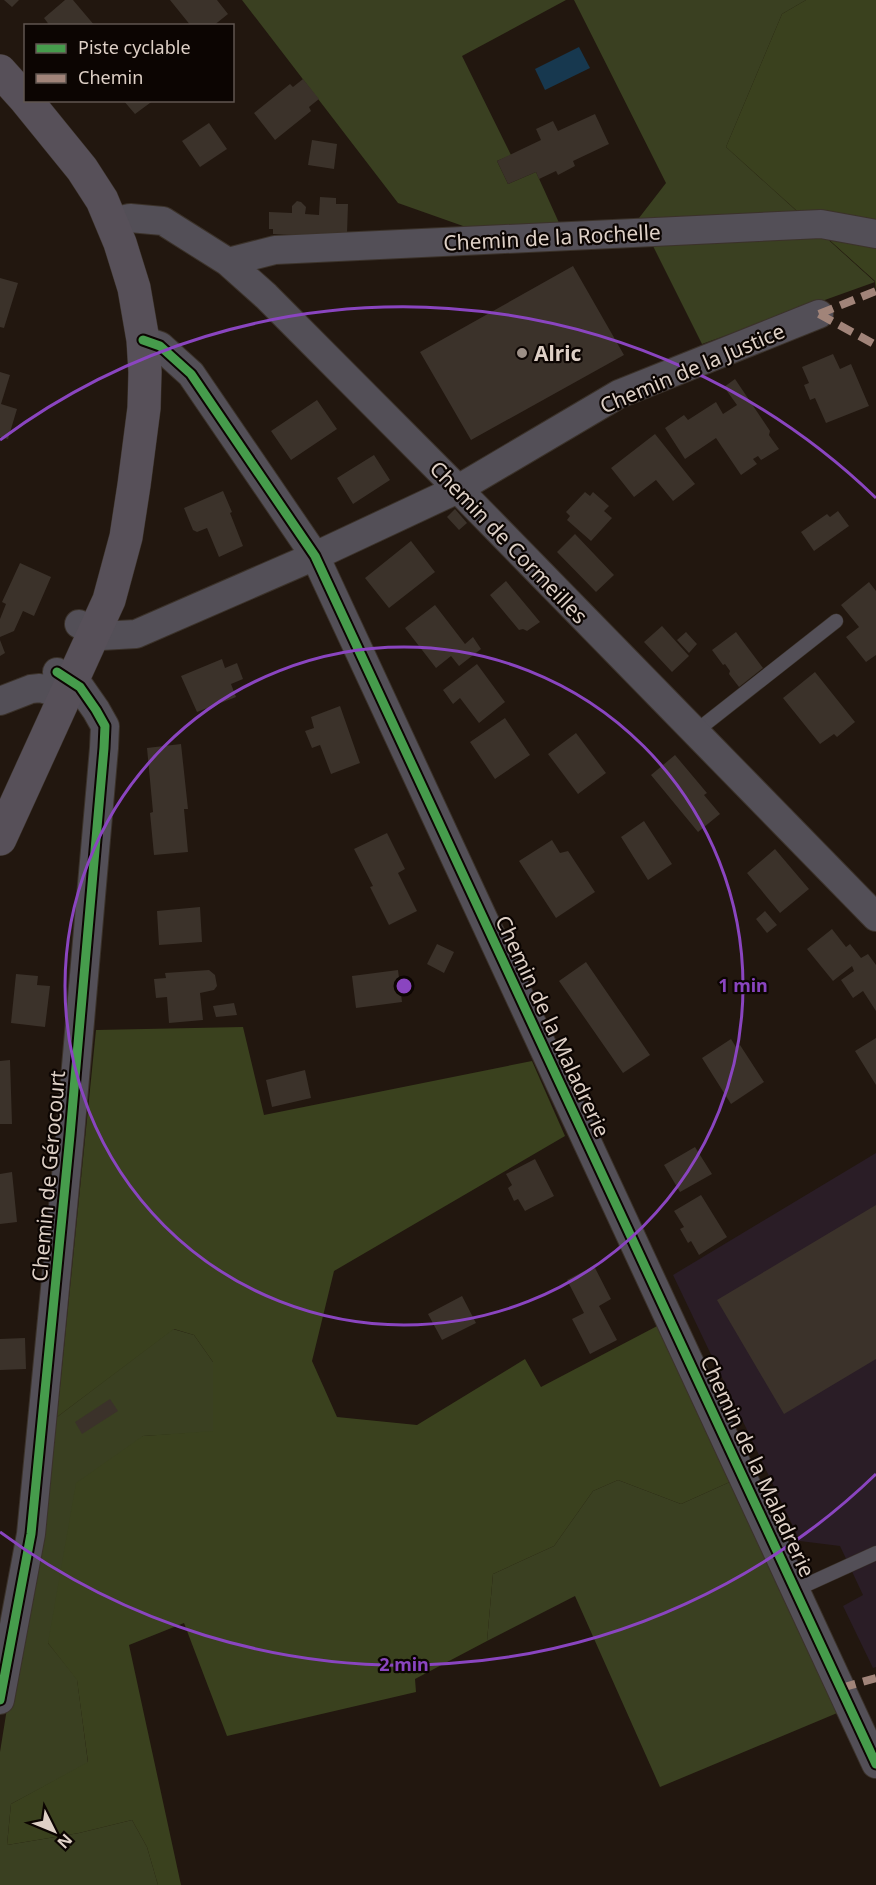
<svg xmlns="http://www.w3.org/2000/svg" width="876" height="1885" font-family="'Noto Sans',sans-serif">
	<style>
		.industrial { fill: #2a1d26 }
		.green { fill: #3a4021 }
		.forest { fill: #3a411e }
		.water { fill: #17384f }
		.building { fill: #3b322a }
		.lines { fill: none; stroke-linecap: round; stroke-linejoin: round }
		.lane-casing { stroke: #3b322a; stroke-width: 15 }
		.street-casing { stroke: #3b322a; stroke-width: 30 }
		.secondary-casing { stroke: #3b322a; stroke-width: 34 }
		.lane { stroke: #534f57; stroke-width: 14 }
		.street { stroke: #534f57; stroke-width: 28 }
		.secondary { stroke: #575059; stroke-width: 33 }
		.quiet { stroke: #a18479; stroke-width: 8; stroke-dasharray: 15 8; stroke-linecap: butt }
		.cycleway-casing { stroke: #0c0502; stroke-width: 13 }
		.cycleway { stroke: #469c4c; stroke-width: 9 }
		.ring { fill: none; stroke: #8a45c0; stroke-width: 3 }
		.poi-dot { fill: #9c8f86; stroke: #0c0502; stroke-width: 2 }
		.labels { text-anchor: middle; dominant-baseline: central; stroke-width: 4.5; stroke-linejoin: round; paint-order: stroke }
		.street-label { font-size: 21px; fill: #ded0c6; stroke: #0c0502 }
		.poi-label { font-size: 21px; font-weight: bold; fill: #ded0c6; stroke: #0c0502; text-anchor: start }
		.centre { fill: #8a45c0; stroke: #0c0502; stroke-width: 3 }
		.ring-label { font-size: 18px; text-anchor: middle; font-weight: bold; fill: #8a45c0; stroke: #0c0502; stroke-width: 4.5; stroke-linejoin: round; paint-order: stroke }
	</style>
	<rect width="100%" height="100%" fill="#22170f"/>
	<!-- industrial -->
	<path class="industrial" d="M876 1153V1667L873 1668 843 1606 863 1595 840 1546 800 1541 673 1275Z"/>
	<!-- green -->
	<path class="green" d="M242 0H566L462 56 511 155 497 161 508 184 536 172 560 225 480 232 398 203Z
		M574 0H806L782 14 726 147 875 282 702 344 639 218 666 183Z
		M173 1329 194 1335 213 1362V1432L143 1436 48 1643 77 1679 88 1763 11 1804 7 1845 79 1833 132 1820 147 1847 158 1885H0V1752L22 1615 48 1496 57 1417Z
		M618 1480 681 1504 732 1481 842 1711 660 1787 575 1596 487 1641 493 1574 554 1546 593 1491Z"/>
	<!-- forest -->
	<path class="forest" d="M806 0H876V291L875 281 726 147 782 14Z
		M243 1027 264 1115 532 1061 565 1136 334 1271 312 1361 337 1417 417 1425 525 1359 541 1387 661 1324 732 1481 681 1504 618 1480 593 1491 554 1546 493 1574 487 1641 415 1679 416 1692 227 1736 184 1623 129 1645 181 1885H158L147 1847 132 1820 79 1833 7 1845 11 1804 88 1762 77 1680 48 1643 76 1483 143 1436 213 1431V1362L194 1335 174 1329 57 1417 96 1030Z"/>
	<!-- water -->
	<path class="water" d="M579 47 590 68 545 90 535 69Z"/>
	<!-- building -->
	<path class="building" d="M4 0H19L12 7Z
		M65 0H73L95 26H50L44 18Z
		M170 0H217L228 14 213 26H191Z
		M303 79 319 99 309 107 311 111 275 140 254 113 290 84 293 87Z
		M123 100H154L135 114Z
		M595 114 609 144 573 161 575 166 558 175 556 171 539 179 536 172 508 184 497 161 541 140 536 129 553 121 558 131Z
		M209 123 227 149 200 167 182 141Z
		M312 140 337 144 334 169 308 165Z
		M320 197 336 198V204H348L347 234 318 236 273 234V229H269V212L292 213V206L297 201 301 202 306 207 305 214 319 215Z
		M573 266 624 355 471 440 420 352Z
		M0 278 18 283 4 328 0 327Z
		M833 354 840 369 851 364 869 406 826 423 815 398 810 400 804 385 809 383 802 367Z
		M0 372 10 375 1 404 17 409 8 439 0 437Z
		M735 379 770 431 769 435 779 449 761 460 758 456 753 459 757 464 741 475 716 438 685 459 665 428 684 415 688 420 716 402 723 414 737 405 724 387Z
		M317 400 337 429 291 460 271 431Z
		M655 434 695 484 673 501 656 480 634 497 611 468Z
		M374 455 390 480 353 504 337 478Z
		M223 491 232 512 230 513 243 546 219 557 207 528 197 532 193 530 184 508Z
		M585 492 590 496 593 492 609 506 604 511 612 518 591 541 567 520 570 516 566 512Z
		M455 509 467 523 459 530 447 517Z
		M838 511 849 526 814 551 801 532 827 514 830 517Z
		M575 534 614 575 596 592 557 552Z
		M411 541 435 572 389 608 365 578Z
		M20 563 51 577 34 616 23 611 14 631 0 637V619L6 604 2 602Z
		M506 581 540 622 527 631 523 629 519 630 490 595Z
		M869 582 876 591V655L866 662 846 637 859 627 841 605Z
		M435 605 465 644 473 637 481 649 459 666 451 656 436 668 405 628Z
		M662 626 689 656 672 672 644 642Z
		M686 632 697 644 689 653 677 640Z
		M736 632 763 668 739 687 729 674 730 671 725 664 723 665 712 650Z
		M0 640 5 653 0 656Z
		M222 659 225 668 237 663 243 679 231 684 236 697 197 712 181 676Z
		M477 664 505 702 479 723 460 698 453 704 443 690Z
		M815 672 855 722 837 737 834 734 820 744 783 698Z
		M340 706 360 763 331 774 320 745 312 748 305 731 314 728 311 717Z
		M505 718 530 755 495 779 470 742Z
		M576 733 606 773 578 794 548 754Z
		M181 744 188 809H184L188 852 154 855 150 813 153 812 147 748Z
		M675 755 707 793 704 795 720 814 698 832 651 775Z
		M644 821 672 864 648 880 621 837Z
		M387 833 405 869 398 873 417 911 389 925 370 887 373 886 354 849Z
		M552 840 560 853 568 851 595 892 556 918 519 861Z
		M775 849 809 889 780 913 747 873Z
		M200 907 202 942 159 945 157 911Z
		M765 911 777 925 767 933 756 919Z
		M832 929 846 947 850 944 861 958 868 954 876 965V1011L863 991 853 998 841 980 854 971 852 966 833 981 807 949Z
		M437 944 454 952 444 973 427 964Z
		M586 962 650 1055 623 1073 559 981Z
		M209 970 215 975 217 986 214 990 200 993 203 1020 169 1023 167 997 156 998 154 979 166 978 165 973Z
		M398 970 402 1002 356 1008 352 976Z
		M16 974 38 976 37 985 50 986 45 1027 11 1023Z
		M234 1003 237 1015 216 1017 213 1006Z
		M876 1038V1085L855 1051Z
		M731 1039 736 1047 740 1045 764 1082 731 1104 702 1058Z
		M10 1060 12 1124H0V1061Z
		M305 1070 311 1098 272 1107 266 1080Z
		M695 1147 712 1174 680 1192 664 1165Z
		M535 1159 554 1196 525 1211 518 1199 514 1201 508 1188 512 1185 506 1174Z
		M12 1172 17 1222 0 1224V1174Z
		M701 1195 727 1237 699 1255 691 1241 688 1243 680 1229 684 1227 674 1211Z
		M876 1205V1359L784 1414 717 1300Z
		M594 1266 611 1299 599 1306 617 1340 590 1354 572 1319 584 1313 567 1280Z
		M462 1296 476 1323 442 1340 428 1314Z
		M25 1338 26 1369 0 1370V1339Z
		M110 1399 118 1411 82 1434 75 1422Z"/>
	<g class="lines">
		<!-- lane casing -->
		<g class="lane-casing">
			<path id="lane" d="M695 732 836 621
				M795 1590 876 1553"/>
		</g>
		<!-- street casing -->
		<g class="street-casing">
			<path id="street" d="M112 222 130 218 163 221 228 262 266 296 458 489 876 917
				M228 262 275 250 821 224 876 234
				M143 340 160 346 191 374 315 556 876 1764
				M79 624 101 636 136 634 315 556 458 489 619 394 819 314
				M0 701 31 689 40 688 66 695
				M0 1700 31 1534 70 1135 104 748 105 726 96 710 80 687 57 672"/>
		</g>
		<!-- secondary casing -->
		<g class="secondary-casing">
			<path id="secondary" d="M0 71 26 100
				M0 839 109 600 126 537 134 485 144 408 145 372 143 340 134 288 120 243 102 200 82 169 26 100"/>
		</g>
		<!-- lane -->
		<use href="#lane" class="lane"/>
		<!-- street -->
		<use href="#street" class="street"/>
		<!-- secondary -->
		<use href="#secondary" class="secondary"/>
		<!-- quiet -->
		<path class="quiet" d="M819 314 876 345
			M819 314 876 291
			M841 1688 876 1678"/>
		<!-- cycleway casing -->
		<g class="cycleway-casing">
			<path id="cycleway" d="M143 340 160 346 191 374 315 556 876 1764
				M0 1700 31 1534 70 1135 104 748 105 726 96 710 80 687 57 672"/>
		</g>
		<!-- cycleway -->
		<use href="#cycleway" class="cycleway"/>
	</g>
	<!-- distance rings -->
	<g class="ring">
		<circle cx="404" cy="986" r="339"/>
		<path d="M876 1474A679 679 0 0 1 0 1532M0 440A679 679 0 0 1 876 498"/>
	</g>
	<!-- markers -->
	<circle class="poi-dot" cx="522" cy="353" r="6"/>
	<g class="labels">
		<!-- street labels -->
		<g class="street-label">
			<text transform="translate(552 237) rotate(-3)">Chemin de la Rochelle</text>
			<text transform="translate(692 368) rotate(-23)">Chemin de la Justice</text>
			<text transform="translate(509 542) rotate(46)">Chemin de Cormeilles</text>
			<text transform="translate(553 1026) rotate(65)">Chemin de la Maladrerie</text>
			<text transform="translate(48 1176) rotate(-85)">Chemin de Gérocourt</text>
			<text transform="translate(758 1466) rotate(65)">Chemin de la Maladrerie</text>
		</g>
		<!-- poi labels -->
		<g class="poi-label">
			<text x="534" y="353">Alric</text>
		</g>
	</g>
	<circle cx="404" cy="986" r="9" class="centre"/>
	<g class="ring-label">
		<text x="743" y="992">1 min</text>
		<text x="404" y="1671">2 min</text>
	</g>
	<!-- legend -->
	<rect x="24" y="24" width="210" height="78" fill="#0c0502" stroke="#605650" stroke-width="1.5"/>
	<rect x="36" y="44" width="30" height="9" fill="#469c4c" stroke="#605650" stroke-width="1.5"/>
	<text x="78" y="54" font-size="18" fill="#ded0c6">Piste cyclable</text>
	<rect x="36" y="74" width="30" height="9" fill="#a18479" stroke="#605650" stroke-width="1.5"/>
	<text x="78" y="84" font-size="18" fill="#ded0c6">Chemin</text>
	<!-- north arrow -->
	<g transform="translate(54 1831) rotate(133)" stroke="#0c0502" stroke-width="4.5" paint-order="stroke">
	<path d="M0-4.5L10 22L0 15L-10 22Z" fill="#ded0c6"/>
	<text y="-9" font-size="16" font-weight="bold" text-anchor="middle" fill="#ded0c6">N</text>
	</g>
</svg>
